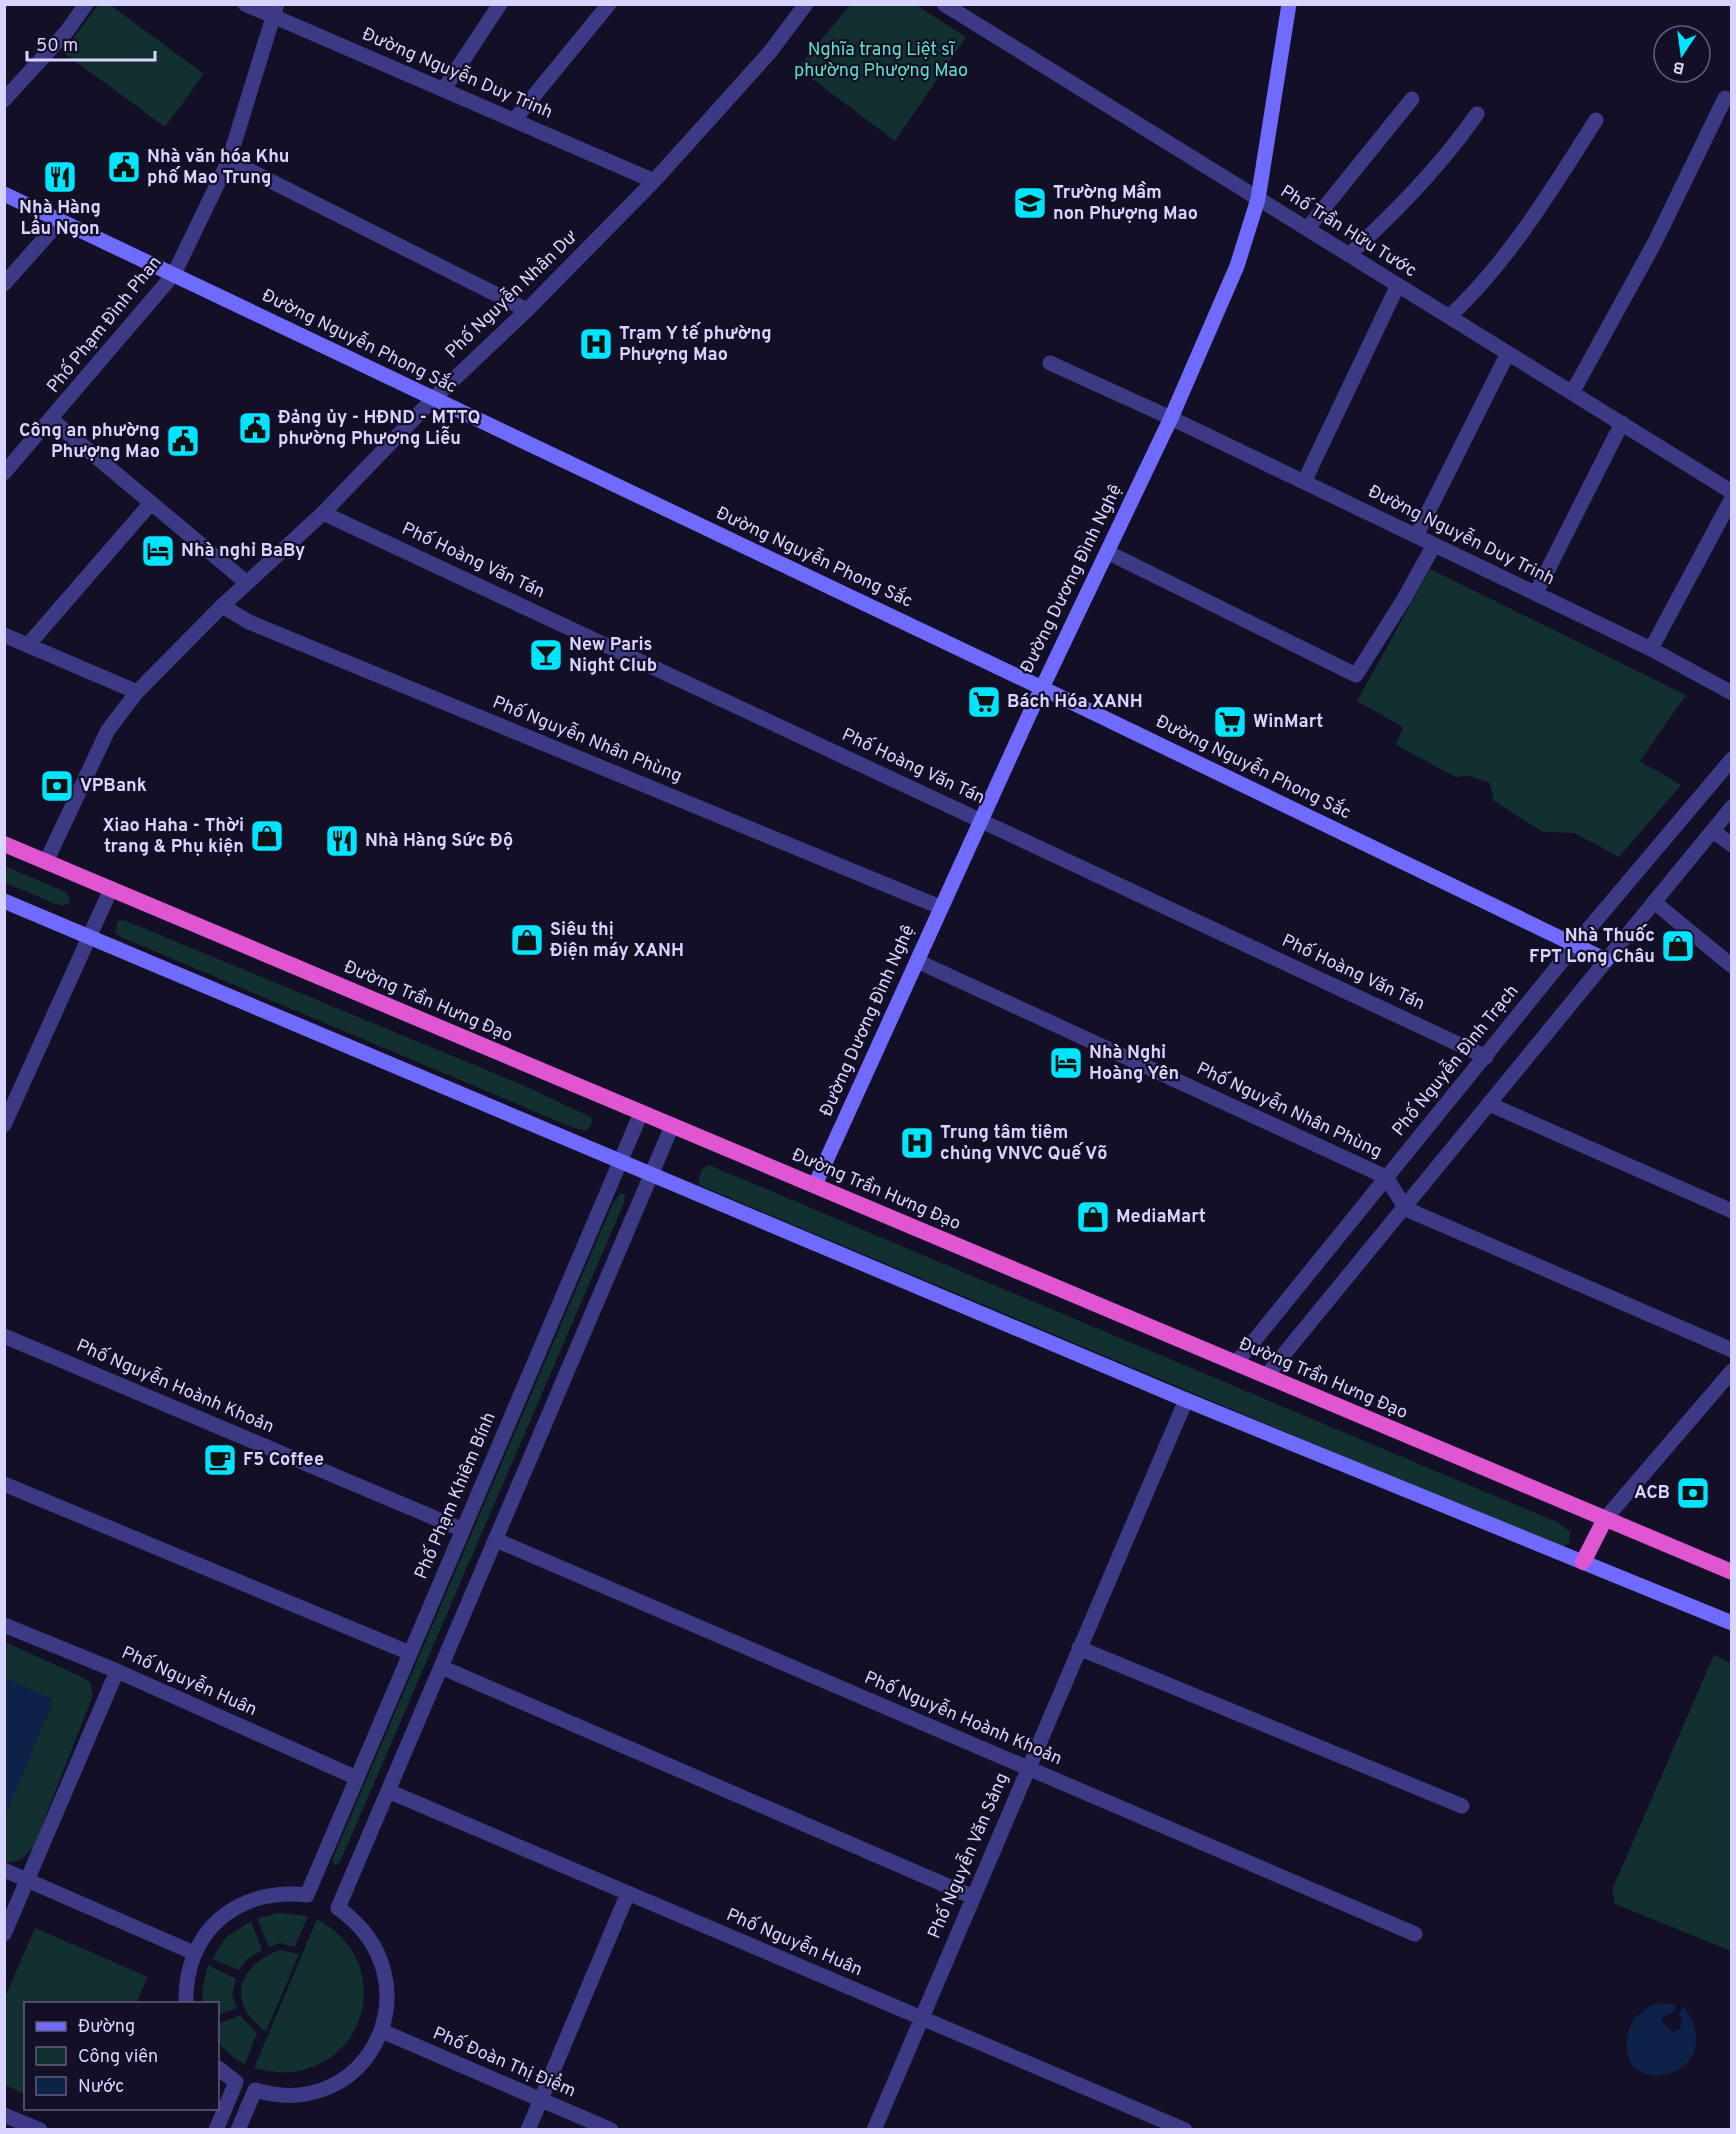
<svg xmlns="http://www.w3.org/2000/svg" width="1736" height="2134" font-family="Overpass,sans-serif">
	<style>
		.green { fill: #12302f }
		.water { fill: #0c2248 }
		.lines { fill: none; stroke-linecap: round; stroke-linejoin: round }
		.minor { stroke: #3d3a85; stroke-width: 15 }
		.tertiary { stroke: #3d3a85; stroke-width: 15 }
		.secondary { stroke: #6f6bff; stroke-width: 15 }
		.trunk { stroke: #e055d1; stroke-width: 16 }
		.labels { text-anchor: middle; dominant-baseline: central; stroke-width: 4.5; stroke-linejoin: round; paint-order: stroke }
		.park-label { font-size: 18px; fill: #5fe0c0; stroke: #130f26 }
		.street-label { font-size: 18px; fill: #d9d4ff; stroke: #130f26 }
		.poi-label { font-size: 18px; font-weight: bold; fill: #d9d4ff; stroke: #130f26; text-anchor: start }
	</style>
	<rect width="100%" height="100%" fill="#130f26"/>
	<!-- green -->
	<path class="green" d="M98 5H110L204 74 165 127 63 52Z
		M850 5H916L966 37 895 141 798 68Z
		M1430 569 1686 695 1640 761 1681 785 1619 857 1574 833 1543 832 1494 801 1490 783 1470 776 1456 777 1396 745 1403 727 1357 701Z
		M5 866 65 892 70 898 69 903 63 906 56 904 5 883Z
		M124 920 520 1084 591 1117 592 1123 586 1131 574 1128 123 938 115 933 118 921Z
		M709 1165 1559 1523 1570 1532 1569 1543 1561 1548 704 1187 699 1185C699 1176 700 1168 709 1165Z
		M620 1193 625 1194 624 1203 340 1862 335 1866 332 1861 335 1853 612 1205Z
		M5 1642 82 1677 90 1682 93 1695 34 1846C26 1857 19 1863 5 1862Z
		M1714 1655 1731 1663V1951L1615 1904 1612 1890Z
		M279 1913 308 1916 295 1947 280 1943 269 1947 257 1918Z
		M317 1919C407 1968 357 2097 254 2068Z
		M251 1921 262 1950 246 1960 239 1970 212 1959 226 1937Z
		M35 1928 148 1977 136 2003 26 2004 25 2094 5 2085V1997Z
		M280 1950 299 1954 266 2032C259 2026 251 2019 246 2011 230 1982 255 1958 280 1950Z
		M208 1965 236 1979 232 1995 237 2008 218 2015V2004L203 2003 202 1991Z
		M240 2015 257 2033 245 2064 234 2058 218 2043V2024Z"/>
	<!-- water -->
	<path class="water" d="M5 1678 50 1698 52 1704 5 1816Z
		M1658 2003 1676 2004 1673 2012 1663 2017 1662 2021 1672 2032 1680 2029 1682 2020 1679 2015 1683 2005C1736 2078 1613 2105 1628 2034 1632 2017 1642 2009 1658 2003Z"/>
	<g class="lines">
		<!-- minor -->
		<path class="minor" d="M944 4 1732 492
			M444 89 500 4
			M4 100 67 31 86 4
			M515 119 609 4
			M229 160 527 310
			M1307 229 1412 99
			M1349 255C1396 211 1440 167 1477 114
			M4 284 60 221
			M1449 317C1510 260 1552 189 1596 120
			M1050 363 1171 418 1651 649 1732 693
			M1572 393 1655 242 1725 98
			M52 420 247 583
			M4 473 174 274 229 160 277 4
			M1304 482 1398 285
			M323 513 1486 1057
			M1416 536 1508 353
			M1107 552 1356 675 1404 599 1434 545
			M1536 593 1622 423
			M222 606 249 622 940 907
			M4 635 137 692
			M28 645 151 503
			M1651 649 1732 498
			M1713 831 1732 845
			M1654 902 1732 966
			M917 961 1386 1177 1406 1209 1732 1350
			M1489 1104 1732 1211
			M4 1125 111 889
			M4 1336 463 1530
			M4 1484 410 1653
			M1605 1519 1732 1371
			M496 1540 1415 1934
			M4 1625 117 1671 357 1778
			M1079 1648 1462 1806
			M441 1667 973 1897
			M388 1791 1185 2130
			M4 1934 117 1671
			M382 2031 611 2130
			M4 2115 40 2130
			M528 2130 628 1893
			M874 2130 1186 1400"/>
		<!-- tertiary -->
		<path class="tertiary" d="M245 4 654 181
			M46 862 108 730 137 692 222 606 323 513 433 399 527 310 654 181 770 52 806 4
			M1236 1363 1575 945 1732 759
			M1266 1376 1732 807
			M4 1870 194 1953
			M186 2004C184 1931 237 1887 307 1895L641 1113
			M216 2130 236 2082 218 2068
			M238 2130 255 2090C370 2125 439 1979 338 1908L672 1126"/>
		<!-- secondary -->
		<path class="secondary" d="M4 194 1042 688 1606 960
			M4 901 1186 1400 1732 1623
			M815 1185 1030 713 1171 418 1237 266 1258 199 1289 4"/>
		<!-- trunk -->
		<path class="trunk" d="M4 844 1732 1572
			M1583 1562 1605 1519"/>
	</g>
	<!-- icons -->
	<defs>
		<g id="civic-square" transform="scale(1.725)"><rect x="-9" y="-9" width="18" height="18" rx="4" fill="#00e5ff" stroke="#130f26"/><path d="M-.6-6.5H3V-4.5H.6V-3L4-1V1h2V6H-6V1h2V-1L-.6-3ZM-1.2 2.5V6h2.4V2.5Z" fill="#111"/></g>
		<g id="restaurant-square" transform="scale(1.725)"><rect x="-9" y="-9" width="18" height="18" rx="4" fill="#00e5ff" stroke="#130f26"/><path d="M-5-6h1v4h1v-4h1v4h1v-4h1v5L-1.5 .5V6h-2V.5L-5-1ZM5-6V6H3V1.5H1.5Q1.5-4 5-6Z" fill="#111"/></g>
		<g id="school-square" transform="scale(1.725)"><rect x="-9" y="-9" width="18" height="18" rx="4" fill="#00e5ff" stroke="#130f26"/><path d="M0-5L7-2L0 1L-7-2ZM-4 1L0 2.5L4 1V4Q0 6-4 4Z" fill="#111"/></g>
		<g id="hospital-square" transform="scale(1.725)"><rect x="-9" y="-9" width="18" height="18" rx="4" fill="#00e5ff" stroke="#130f26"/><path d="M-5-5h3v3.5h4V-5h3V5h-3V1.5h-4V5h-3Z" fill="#111"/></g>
		<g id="hotel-square" transform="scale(1.725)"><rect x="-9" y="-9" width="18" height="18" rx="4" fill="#00e5ff" stroke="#130f26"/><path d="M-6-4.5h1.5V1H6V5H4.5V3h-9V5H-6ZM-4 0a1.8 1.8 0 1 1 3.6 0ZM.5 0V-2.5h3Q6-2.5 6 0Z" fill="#111"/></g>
		<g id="bar-square" transform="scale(1.725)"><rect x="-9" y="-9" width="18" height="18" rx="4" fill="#00e5ff" stroke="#130f26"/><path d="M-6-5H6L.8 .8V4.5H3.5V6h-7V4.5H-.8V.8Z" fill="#111"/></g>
		<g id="supermarket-square" transform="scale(1.725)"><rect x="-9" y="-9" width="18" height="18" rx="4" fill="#00e5ff" stroke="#130f26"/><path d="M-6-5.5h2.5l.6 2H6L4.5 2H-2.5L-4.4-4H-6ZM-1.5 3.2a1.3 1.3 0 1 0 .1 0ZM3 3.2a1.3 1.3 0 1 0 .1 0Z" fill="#111"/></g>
		<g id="bank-square" transform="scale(1.725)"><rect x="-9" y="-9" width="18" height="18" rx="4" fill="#00e5ff" stroke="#130f26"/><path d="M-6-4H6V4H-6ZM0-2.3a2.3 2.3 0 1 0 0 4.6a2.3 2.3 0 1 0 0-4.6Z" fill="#111"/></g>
		<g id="shop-square" transform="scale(1.725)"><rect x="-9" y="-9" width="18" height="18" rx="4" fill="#00e5ff" stroke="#130f26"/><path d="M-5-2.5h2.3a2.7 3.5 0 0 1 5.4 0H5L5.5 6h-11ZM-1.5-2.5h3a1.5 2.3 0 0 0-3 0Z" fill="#111"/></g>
		<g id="cafe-square" transform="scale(1.725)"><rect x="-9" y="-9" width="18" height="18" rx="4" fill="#00e5ff" stroke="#130f26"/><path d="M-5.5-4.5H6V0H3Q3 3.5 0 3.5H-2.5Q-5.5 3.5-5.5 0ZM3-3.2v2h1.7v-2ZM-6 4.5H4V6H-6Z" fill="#111"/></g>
	</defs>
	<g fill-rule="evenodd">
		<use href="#civic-square" x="124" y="167"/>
		<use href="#restaurant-square" x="60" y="177"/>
		<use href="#school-square" x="1030" y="203"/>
		<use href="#hospital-square" x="596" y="344"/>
		<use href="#civic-square" x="255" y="428"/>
		<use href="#civic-square" x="183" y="441"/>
		<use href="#hotel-square" x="158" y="551"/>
		<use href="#bar-square" x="546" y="655"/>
		<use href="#supermarket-square" x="984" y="702"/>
		<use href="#supermarket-square" x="1230" y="722"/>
		<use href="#bank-square" x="57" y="786"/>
		<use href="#shop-square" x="267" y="836"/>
		<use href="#restaurant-square" x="342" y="841"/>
		<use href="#shop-square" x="527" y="940"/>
		<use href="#shop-square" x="1678" y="946"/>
		<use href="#hotel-square" x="1066" y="1063"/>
		<use href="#hospital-square" x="917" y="1143"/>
		<use href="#shop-square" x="1093" y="1217"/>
		<use href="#cafe-square" x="220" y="1460"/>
		<use href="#bank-square" x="1693" y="1493"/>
	</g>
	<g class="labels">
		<!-- park labels -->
		<g class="park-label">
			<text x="881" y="50">Nghĩa trang Liệt sĩ<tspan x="881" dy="21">phường Phượng Mao</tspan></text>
		</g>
		<!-- street labels -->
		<g class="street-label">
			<text transform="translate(457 74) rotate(23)">Đường Nguyễn Duy Trinh</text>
			<text transform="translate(1348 232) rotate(32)">Phố Trần Hữu Tước</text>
			<text transform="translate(512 295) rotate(-44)">Phố Nguyễn Nhân Dư</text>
			<text transform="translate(105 325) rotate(-51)">Phố Phạm Đình Phan</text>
			<text transform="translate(359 342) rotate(26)">Đường Nguyễn Phong Sắc</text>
			<text transform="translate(1461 536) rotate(26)">Đường Nguyễn Duy Trinh</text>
			<text transform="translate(814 558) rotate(25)">Đường Nguyễn Phong Sắc</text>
			<text transform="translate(473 561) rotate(25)">Phố Hoàng Văn Tán</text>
			<text transform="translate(1072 579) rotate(-64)">Đường Dương Đình Nghệ</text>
			<text transform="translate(587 740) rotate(22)">Phố Nguyễn Nhân Phùng</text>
			<text transform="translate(913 767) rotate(25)">Phố Hoàng Văn Tán</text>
			<text transform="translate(1253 768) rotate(26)">Đường Nguyễn Phong Sắc</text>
			<text transform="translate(1353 973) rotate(25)">Phố Hoàng Văn Tán</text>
			<text transform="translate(428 1002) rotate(23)">Đường Trần Hưng Đạo</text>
			<text transform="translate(868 1021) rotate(-66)">Đường Dương Đình Nghệ</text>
			<text transform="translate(1456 1061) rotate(-51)">Phố Nguyễn Đình Trạch</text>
			<text transform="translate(1289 1111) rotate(25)">Phố Nguyễn Nhân Phùng</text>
			<text transform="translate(876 1190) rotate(23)">Đường Trần Hưng Đạo</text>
			<text transform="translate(1323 1379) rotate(23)">Đường Trần Hưng Đạo</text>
			<text transform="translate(175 1387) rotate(23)">Phố Nguyễn Hoành Khoản</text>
			<text transform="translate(456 1496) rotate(-67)">Phố Phạm Khiêm Bính</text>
			<text transform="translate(189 1682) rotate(24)">Phố Nguyễn Huân</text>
			<text transform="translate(963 1719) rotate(23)">Phố Nguyễn Hoành Khoản</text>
			<text transform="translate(969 1856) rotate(-67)">Phố Nguyễn Văn Sảng</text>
			<text transform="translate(794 1943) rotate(23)">Phố Nguyễn Huân</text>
			<text transform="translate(504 2063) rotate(23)">Phố Đoàn Thị Điểm</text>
		</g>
		<!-- poi labels -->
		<g class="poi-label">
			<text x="147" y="157">Nhà văn hóa Khu<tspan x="147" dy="21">phố Mao Trung</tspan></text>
			<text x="1053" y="193">Trường Mầm<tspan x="1053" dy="21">non Phượng Mao</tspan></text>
			<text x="60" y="208" text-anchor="middle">Nhà Hàng<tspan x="60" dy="21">Lẩu Ngon</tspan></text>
			<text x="619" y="334">Trạm Y tế phường<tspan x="619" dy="21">Phượng Mao</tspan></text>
			<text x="278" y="418">Đảng ủy - HĐND - MTTQ<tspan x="278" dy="21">phường Phương Liễu</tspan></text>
			<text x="160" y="431" text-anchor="end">Công an phường<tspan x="160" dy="21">Phượng Mao</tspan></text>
			<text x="181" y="551">Nhà nghỉ BaBy</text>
			<text x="569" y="645">New Paris<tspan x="569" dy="21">Night Club</tspan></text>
			<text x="1007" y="702">Bách Hóa XANH</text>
			<text x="1253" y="722">WinMart</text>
			<text x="80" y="786">VPBank</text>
			<text x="244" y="826" text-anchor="end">Xiao Haha - Thời<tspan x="244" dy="21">trang &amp; Phụ kiện</tspan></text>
			<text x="365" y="841">Nhà Hàng Sức Độ</text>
			<text x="550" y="930">Siêu thị<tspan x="550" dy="21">Điện máy XANH</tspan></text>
			<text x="1655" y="936" text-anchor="end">Nhà Thuốc<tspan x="1655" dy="21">FPT Long Châu</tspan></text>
			<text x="1089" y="1053">Nhà Nghỉ<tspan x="1089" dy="21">Hoàng Yên</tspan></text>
			<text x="940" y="1133">Trung tâm tiêm<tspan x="940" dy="21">chủng VNVC Quế Võ</tspan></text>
			<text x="1116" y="1217">MediaMart</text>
			<text x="243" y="1460">F5 Coffee</text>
			<text x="1670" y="1493" text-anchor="end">ACB</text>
		</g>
	</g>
	<!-- border -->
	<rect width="1736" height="2134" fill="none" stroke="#d9d4ff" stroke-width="12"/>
	<!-- legend -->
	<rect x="24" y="2002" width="195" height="108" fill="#130f26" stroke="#625e7d" stroke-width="1.5"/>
	<rect x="36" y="2022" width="30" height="9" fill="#6f6bff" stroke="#625e7d" stroke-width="1.5"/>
	<text x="78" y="2032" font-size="18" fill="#d9d4ff">Đường</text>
	<rect x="36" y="2047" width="30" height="18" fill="#12302f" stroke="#625e7d" stroke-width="1.5"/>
	<text x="78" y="2062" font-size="18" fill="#d9d4ff">Công viên</text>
	<rect x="36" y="2077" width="30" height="18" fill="#0c2248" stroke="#625e7d" stroke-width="1.5"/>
	<text x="78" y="2092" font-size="18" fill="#d9d4ff">Nước</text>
	<!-- north arrow -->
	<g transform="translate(1682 54) rotate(193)"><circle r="28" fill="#130f26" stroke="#625e7d" stroke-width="1.5"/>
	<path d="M0-4.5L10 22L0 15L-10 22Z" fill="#00e5ff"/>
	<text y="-9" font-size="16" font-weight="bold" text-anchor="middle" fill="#d9d4ff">B</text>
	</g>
	<!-- scale -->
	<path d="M27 51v9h128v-9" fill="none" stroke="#d9d4ff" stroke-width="3"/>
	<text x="36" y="51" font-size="18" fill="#d9d4ff" stroke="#130f26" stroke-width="4.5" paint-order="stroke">50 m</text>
</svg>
